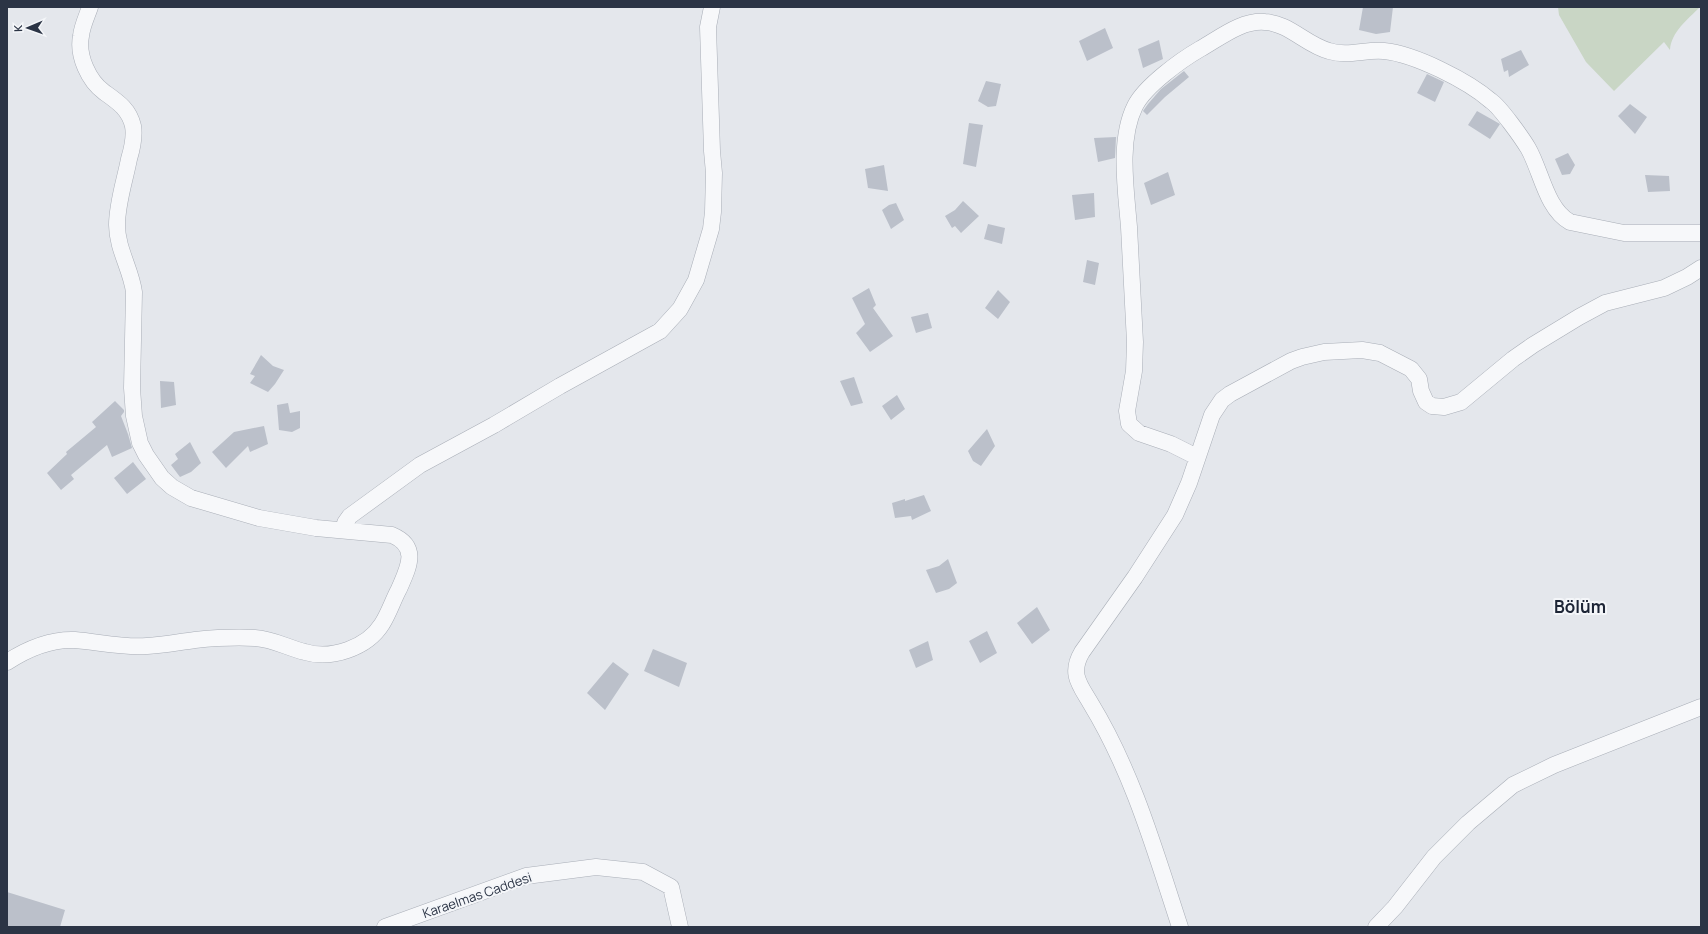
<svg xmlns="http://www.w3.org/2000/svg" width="1708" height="934" font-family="Manrope,sans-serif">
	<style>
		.green { fill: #c9d6c5 }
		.building { fill: #bbc0ca }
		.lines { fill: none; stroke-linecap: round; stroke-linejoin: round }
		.street-casing { stroke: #a9aeb7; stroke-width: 17 }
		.street { stroke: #f7f8fa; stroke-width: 16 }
		.labels { text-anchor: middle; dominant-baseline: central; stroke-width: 4; stroke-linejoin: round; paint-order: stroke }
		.street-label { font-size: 13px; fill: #2b3445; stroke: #f4f6f9 }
		.district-label { font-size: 17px; font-weight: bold; fill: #1d2536; stroke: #f4f6f9 }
	</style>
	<rect width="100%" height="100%" fill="#e4e7ec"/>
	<!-- green -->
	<path class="green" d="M1558 7H1700C1688 19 1671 32 1670 50L1664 42 1614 91 1586 62 1559 15Z"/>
	<!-- building -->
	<path class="building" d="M1363 7H1393L1390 32 1376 34 1359 30Z
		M1105 28 1113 48 1087 61 1079 41Z
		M1159 40 1163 59 1143 68 1138 49Z
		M1521 50 1529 65 1509 77 1508 70 1504 72 1501 59Z
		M1184 71 1189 77 1165 97 1147 115 1143 111 1148 104 1161 89Z
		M1427 74 1444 82 1435 102 1417 93Z
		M986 81 1001 84 996 106 988 107 978 101Z
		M1630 104 1647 117 1635 134 1618 116Z
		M1477 111 1500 124 1490 139 1468 125Z
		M969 123 983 125 976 167 963 164Z
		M1116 137 1115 158 1098 162 1094 138Z
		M1568 153 1575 165 1570 174 1562 175 1555 159Z
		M884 165 888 191 868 188 865 169Z
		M1168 172 1175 195 1151 205 1144 183Z
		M1645 175 1669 176 1670 191 1648 192Z
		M1094 193 1095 217 1075 220 1072 195Z
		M963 201 979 216 961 233 955 226 952 228 945 216 955 210Z
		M896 203 904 220 891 229 882 210 889 205Z
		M988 224 1005 228 1002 244 984 239Z
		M1087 260 1099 263 1095 285 1083 282Z
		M869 288 876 305 873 308 893 336 870 352 856 333 865 324 852 298Z
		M998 290 1010 302 998 319 985 308Z
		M928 313 932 328 916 333 911 317Z
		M261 355 273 366 284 370 275 384 268 392 250 383 255 376 250 374Z
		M854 377 863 403 851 406 840 381Z
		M160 381 174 382 176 405 161 408Z
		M897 395 905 409 891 420 882 406Z
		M115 401 124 410V412L121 416 128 434 132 448 112 457 107 445 71 475 74 479 61 490 47 473 67 454 66 452 96 427 92 422Z
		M288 403 290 413 300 411V428L292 432 279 430 277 405Z
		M264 426 268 444 250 452 248 446 226 468 212 452 234 432Z
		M987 429 995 446 981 466 973 461 968 451Z
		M190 442 201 463 191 472 180 477 171 465 178 459 175 454Z
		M133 462 146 479 127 494 114 478Z
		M924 495 931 511 912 520 911 516 895 518 892 503 905 499V501Z
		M948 559 957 583 949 589 936 593 926 570 939 566Z
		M1037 607 1050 630 1032 644 1017 623Z
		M987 631 997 653 980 663 969 641Z
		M928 641 933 660 916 668 909 650Z
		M653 649 687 663 679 687 644 671Z
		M613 662 629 674 605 710 587 693Z
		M7 892 65 910 60 927H7Z"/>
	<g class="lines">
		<!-- street casing -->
		<g class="street-casing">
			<path id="street" d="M1197 457 1171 444 1139 433 1129 424 1127 411 1134 371 1135 342C1133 304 1131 266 1129 227 1126 190 1118 140 1135 106 1145 86 1181 60 1200 49 1220 38 1241 20 1265 22 1289 23 1306 45 1329 51 1348 57 1366 49 1384 51 1415 54 1468 81 1491 101 1500 107 1522 138 1528 148 1541 170 1546 209 1570 222L1624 233H1701
				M345 530V523L350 516 420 465 494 425 560 386 660 331 680 309 696 280 711 229 713 212 714 173 712 151 708 27 712 7
				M7 662C27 649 51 639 75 640 99 642 123 648 147 646 163 645 179 642 195 640 215 638 235 637 255 638 273 639 288 648 305 652 331 660 367 648 382 624 389 613 393 600 399 589 408 568 420 547 392 535L316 528 259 518 191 498 172 487 162 478 146 455 140 443 134 416 132 388 134 292C131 269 117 249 117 225 117 203 125 180 129 159 132 149 135 137 133 126 129 109 118 102 104 92 89 81 77 56 81 36 82 26 87 16 90 7
				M385 927 526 876 596 867 643 872 671 887 680 927
				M1180 927C1155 851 1133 773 1091 704 1080 685 1069 674 1082 652L1135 577 1175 515 1189 483 1212 415 1222 400 1230 394 1291 361 1302 357 1324 352 1362 350 1380 353 1411 369 1419 379 1421 391 1426 402 1432 406 1444 407 1461 402 1513 359 1533 345 1579 317 1605 303 1664 288 1687 277 1701 268
				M1376 927 1395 907 1434 857 1468 823 1513 785 1554 765 1701 707"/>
		</g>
		<!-- street -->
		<use href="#street" class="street"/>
	</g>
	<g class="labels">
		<!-- street labels -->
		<g class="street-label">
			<text transform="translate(477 895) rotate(-19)">Karaelmas Caddesi</text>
		</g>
		<!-- district labels -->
		<g class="district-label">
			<text x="1580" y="606">Bölüm</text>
		</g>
	</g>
	<!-- border -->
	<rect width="1708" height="934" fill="none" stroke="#2b3445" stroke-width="16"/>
	<!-- north arrow -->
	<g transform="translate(28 28) rotate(268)" stroke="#f4f6f9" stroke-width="3" paint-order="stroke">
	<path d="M0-3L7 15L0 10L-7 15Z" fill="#2b3445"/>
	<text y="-6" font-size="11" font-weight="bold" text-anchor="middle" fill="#2b3445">K</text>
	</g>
</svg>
